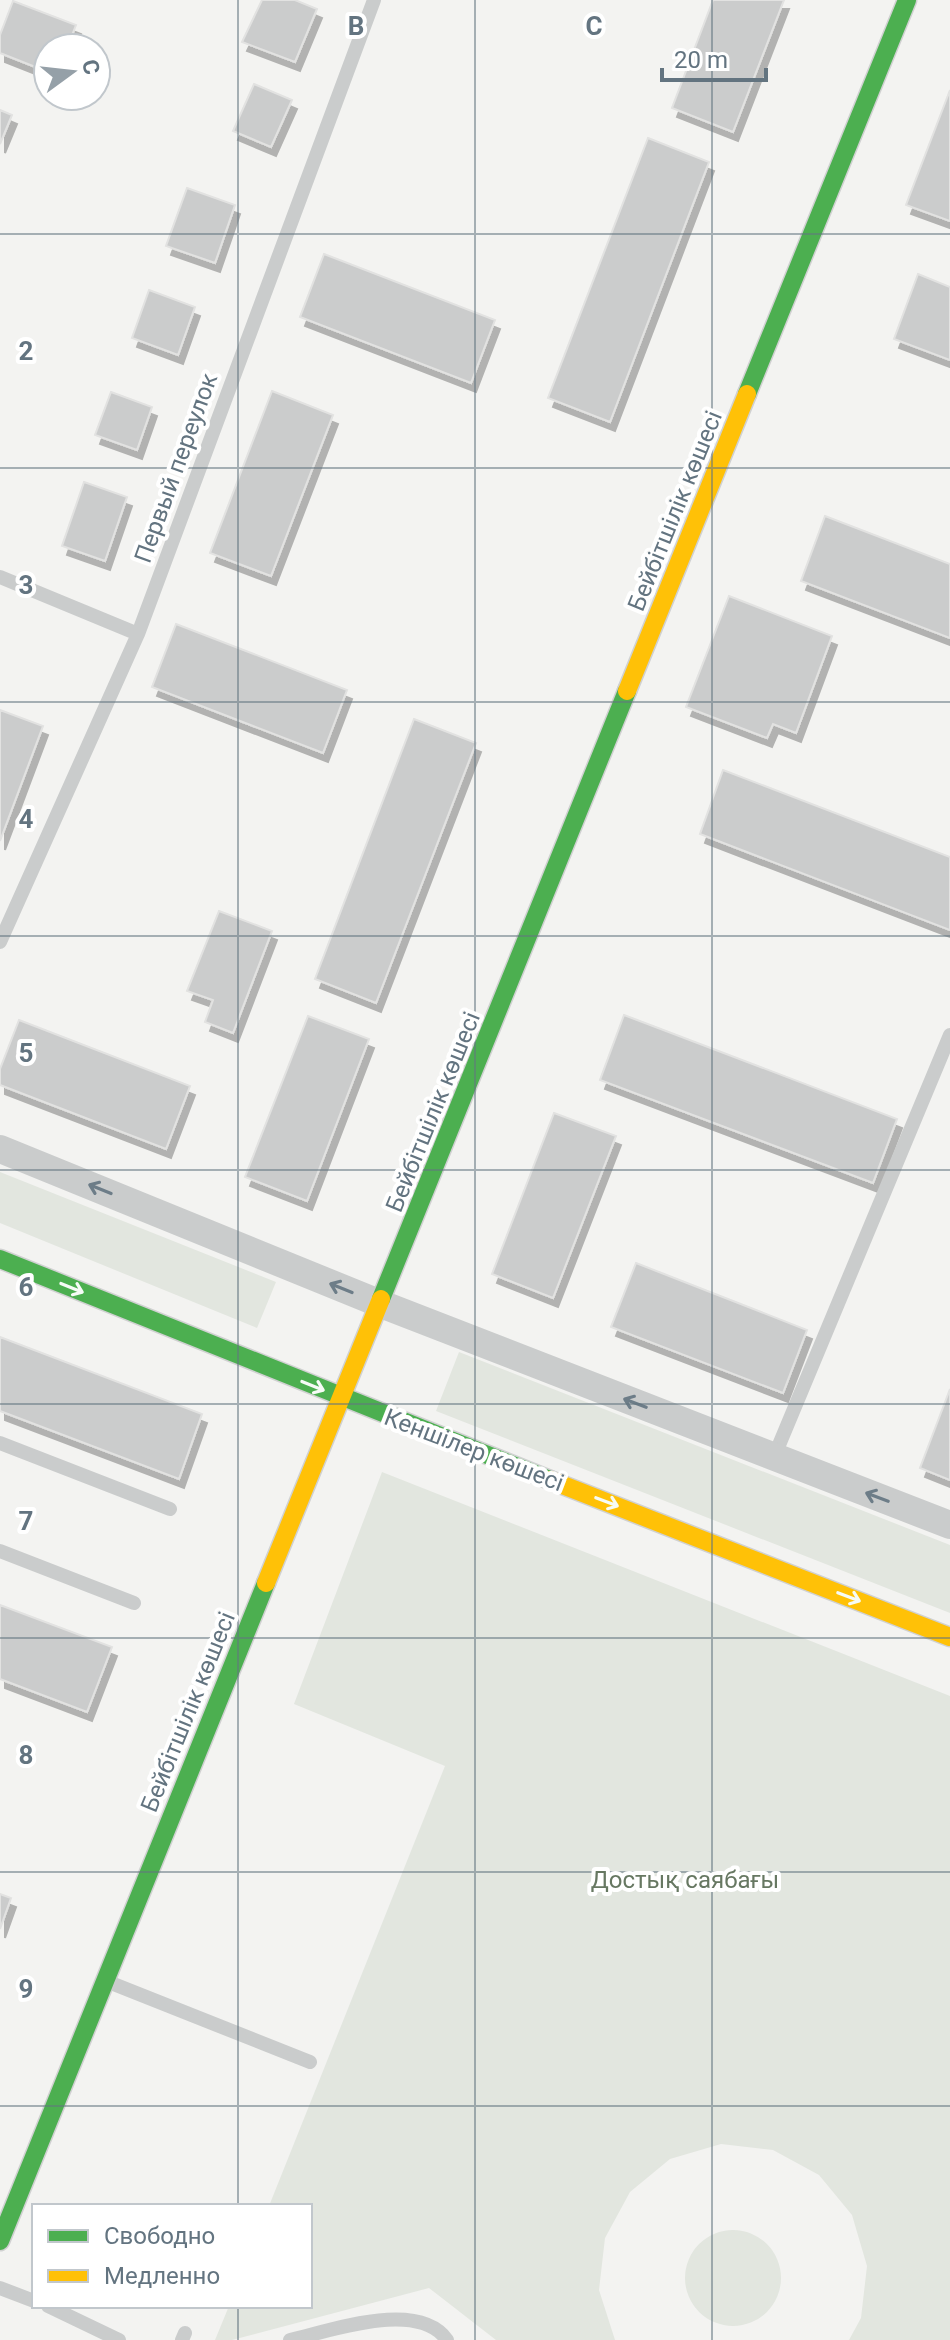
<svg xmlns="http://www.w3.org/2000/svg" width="950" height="2340" font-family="Roboto,sans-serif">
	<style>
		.green { fill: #e2e6df }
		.building { fill: #cbcccc; stroke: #e2e2e1; stroke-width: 2; filter: url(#shadow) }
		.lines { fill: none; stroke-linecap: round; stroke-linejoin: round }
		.fast-casing { stroke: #d0d1d1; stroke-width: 21 }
		.slow-casing { stroke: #d0d1d1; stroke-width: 21 }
		.lane { stroke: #cacccc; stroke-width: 14 }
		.street { stroke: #cacccc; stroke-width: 28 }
		.fast { stroke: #4caf50; stroke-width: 18 }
		.slow { stroke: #ffc107; stroke-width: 18 }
		.oneway { stroke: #6d7d88 }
		.oneway2 { stroke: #f6fbf6 }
		.grid { fill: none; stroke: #637480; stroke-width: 2; stroke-opacity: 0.55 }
		.labels { text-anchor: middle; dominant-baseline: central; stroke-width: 8; stroke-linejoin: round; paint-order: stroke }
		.street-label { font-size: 24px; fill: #637480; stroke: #fff }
		.park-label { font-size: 24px; fill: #677862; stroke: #fff }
		.grid-label { font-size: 26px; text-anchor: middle; font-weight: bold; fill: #637480; stroke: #fff; stroke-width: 8; stroke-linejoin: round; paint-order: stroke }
	</style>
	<defs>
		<filter id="shadow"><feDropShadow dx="5" dy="9" stdDeviation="0" flood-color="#0004"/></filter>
	</defs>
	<rect width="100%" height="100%" fill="#f3f3f1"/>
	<!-- green -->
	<path class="green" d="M0 1172 276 1282 257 1328 0 1223Z
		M459 1352 950 1545V1613L436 1411Z
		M382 1472 950 1696V2340H849L861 2318 867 2266 852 2215 819 2175 773 2150 721 2144 670 2159 630 2192 605 2238 599 2290 615 2340H496L429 2288 232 2340H215L229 2306H310V2206H269L445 1766 294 1704Z
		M685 2278a48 48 0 1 1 96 0a48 48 0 1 1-96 0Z"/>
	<!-- building -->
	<path class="building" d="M262 0H295L317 9 295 62 242 42Z
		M713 0H784L733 132 672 108Z
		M13 1 76 25 67 48H48V72L0 53V35Z
		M254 84 292 100 271 147 233 131Z
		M950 90V221L906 205Z
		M0 110 12 115 0 144Z
		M648 138 709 162 610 422 548 398Z
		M187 188 235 205 215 263 166 246Z
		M324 254 495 320 471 383 300 317Z
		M918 274 950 287V360L894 339Z
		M149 290 195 307 178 355 132 338Z
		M272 391 333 415 271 576 210 553Z
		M111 392 152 407 137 450 95 435Z
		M84 482 127 497 105 561 62 546Z
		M825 516 950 564V638L801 581Z
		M729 596 832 636 796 733 773 724 767 738 686 707Z
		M176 624 347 690 323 753 152 687Z
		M0 710 43 726 0 841Z
		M414 719 476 743 376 1003 315 979Z
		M723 770 950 857V930L700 834Z
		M219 911 272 931 233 1033 205 1022 213 1000 187 991Z
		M624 1015 897 1119 873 1183 600 1080Z
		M308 1016 369 1039 307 1201 245 1177Z
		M19 1020 190 1086 166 1149 0 1085V1069Z
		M554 1113 616 1136 553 1298 492 1274Z
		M636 1263 807 1330 783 1393 611 1327Z
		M0 1337 202 1414 179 1479 0 1411Z
		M950 1389V1480L920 1468Z
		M0 1605 112 1647 87 1712 0 1679Z
		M0 1894 11 1898 0 1929Z"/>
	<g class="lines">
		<!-- fast casing -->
		<g class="fast-casing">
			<path id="fast" d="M747 394 907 0
				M0 1259 550 1480
				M381 1299 627 691
				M0 2241 266 1583"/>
		</g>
		<!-- slow casing -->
		<g class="slow-casing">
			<path id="slow" d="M627 691 747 394
				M550 1480 950 1637
				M266 1583 381 1299"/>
		</g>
		<!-- lane -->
		<path class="lane" d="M0 577 138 634
			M0 942 138 634 374 0
			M0 1443 170 1509
			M774 1457 950 1035
			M0 1551 134 1603
			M106 1981 310 2062
			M0 2288 34 2301
			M48 2306 119 2340
			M182 2340 185 2333
			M290 2340C331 2331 418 2299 447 2340"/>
		<!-- street -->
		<path class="street" d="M0 1149 381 1304 950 1525"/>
		<!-- fast -->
		<use href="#fast" class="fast"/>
		<!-- slow -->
		<use href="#slow" class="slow"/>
	</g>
	<!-- one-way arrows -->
	<defs><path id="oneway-shaft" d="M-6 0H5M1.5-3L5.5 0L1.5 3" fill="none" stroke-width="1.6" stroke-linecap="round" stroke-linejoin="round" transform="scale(2)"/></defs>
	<g class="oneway">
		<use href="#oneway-shaft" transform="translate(100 1189) rotate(-158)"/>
		<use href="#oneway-shaft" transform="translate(341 1288) rotate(-158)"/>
		<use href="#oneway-shaft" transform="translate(635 1403) rotate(-159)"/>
		<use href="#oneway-shaft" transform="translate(877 1497) rotate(-159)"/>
	</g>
	<g class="oneway2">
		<use href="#oneway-shaft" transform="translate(72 1288) rotate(22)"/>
		<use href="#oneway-shaft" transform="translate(313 1386) rotate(22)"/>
		<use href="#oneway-shaft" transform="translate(607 1502) rotate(21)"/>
		<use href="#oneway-shaft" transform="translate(849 1597) rotate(21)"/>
	</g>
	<!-- grid -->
	<path class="grid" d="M238 0V2206M475 0V2340M712 0V2340M0 234H950M0 468H950M0 702H950M0 936H950M0 1170H950M0 1404H950M0 1638H950M0 1872H950M0 2106H950M238 2306V2340"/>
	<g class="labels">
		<!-- street labels -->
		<g class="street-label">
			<text transform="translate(176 468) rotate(-70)">Первый переулок</text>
			<text transform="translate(675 511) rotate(-68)">Бейбітшілік көшесі</text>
			<text transform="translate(433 1112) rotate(-68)">Бейбітшілік көшесі</text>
			<text transform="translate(474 1450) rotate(21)">Кеншілер көшесі</text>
			<text transform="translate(188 1712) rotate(-68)">Бейбітшілік көшесі</text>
		</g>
		<!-- park labels -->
		<g class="park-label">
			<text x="685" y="1880">Достық саябағы</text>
		</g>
	</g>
	<g class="grid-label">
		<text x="356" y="35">B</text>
		<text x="594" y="35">C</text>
		<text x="26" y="360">2</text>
		<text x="26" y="594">3</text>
		<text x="26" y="828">4</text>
		<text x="26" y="1062">5</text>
		<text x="26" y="1296">6</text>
		<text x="26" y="1530">7</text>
		<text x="26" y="1764">8</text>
		<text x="26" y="1998">9</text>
	</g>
	<!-- legend -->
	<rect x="32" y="2204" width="280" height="104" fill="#ffffff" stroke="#c1c7cc" stroke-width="2"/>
	<rect x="48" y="2230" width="40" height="12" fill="#4caf50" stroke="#c1c7cc" stroke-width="2"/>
	<text x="104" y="2244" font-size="24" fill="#637480">Свободно</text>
	<rect x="48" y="2270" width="40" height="12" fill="#ffc107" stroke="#c1c7cc" stroke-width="2"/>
	<text x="104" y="2284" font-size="24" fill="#637480">Медленно</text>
	<!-- north arrow -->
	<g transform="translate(72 72) rotate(75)"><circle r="38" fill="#ffffff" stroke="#c1c7cc" stroke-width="2"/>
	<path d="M0-6L14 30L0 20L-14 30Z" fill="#95a0a8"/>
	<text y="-12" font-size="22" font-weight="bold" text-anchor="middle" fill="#637480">С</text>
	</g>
	<!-- scale -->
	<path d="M662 68v12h104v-12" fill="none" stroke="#637480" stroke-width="4"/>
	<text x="674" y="68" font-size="24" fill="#637480" stroke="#ffffff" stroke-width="6" paint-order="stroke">20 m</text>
</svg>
